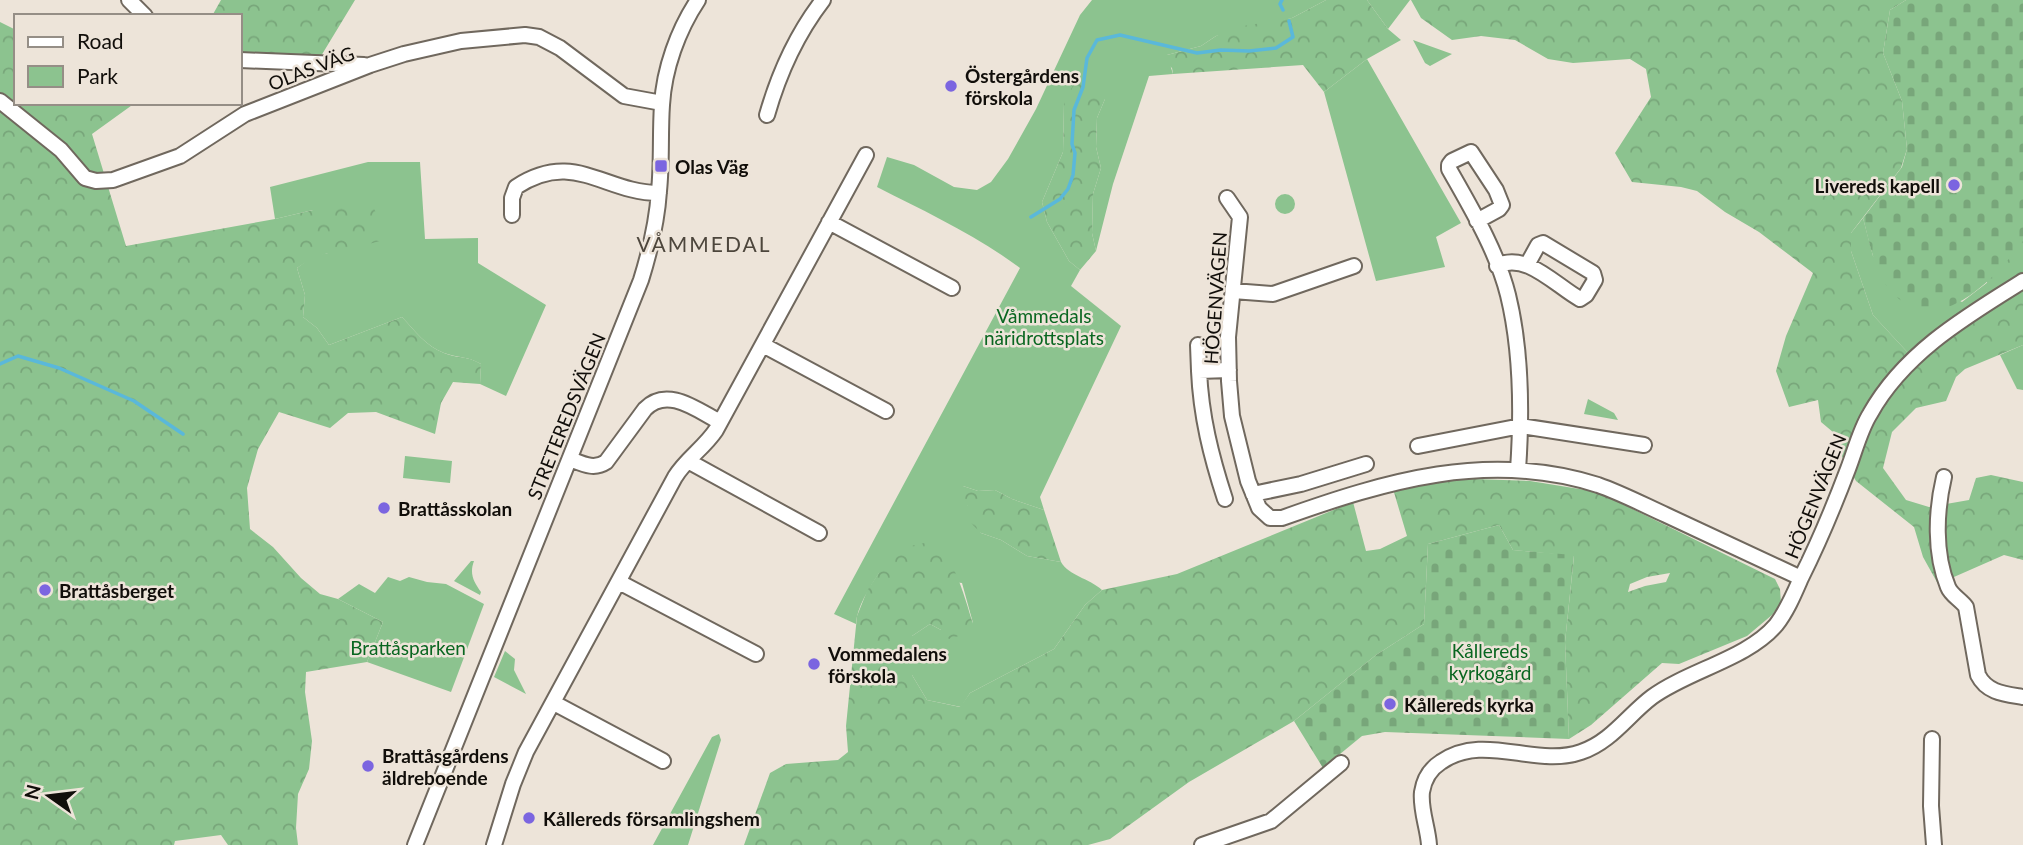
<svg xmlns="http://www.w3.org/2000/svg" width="2023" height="845" font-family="Lato,sans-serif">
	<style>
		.green { fill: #8cc38f }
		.forest { fill: url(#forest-crowns); fill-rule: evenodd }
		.cemetery { fill: url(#cemetery-stones) }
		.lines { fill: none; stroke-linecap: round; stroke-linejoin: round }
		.stream { stroke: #5ab8da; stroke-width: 3.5 }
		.minor-casing { stroke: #70685e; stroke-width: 18 }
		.minor { stroke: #fff; stroke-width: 14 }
		.poi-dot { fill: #7b65e0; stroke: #ede4d9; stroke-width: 2.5 }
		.labels { text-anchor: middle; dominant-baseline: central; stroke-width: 5; stroke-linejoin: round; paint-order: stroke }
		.street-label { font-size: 19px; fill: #110e0a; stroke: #ede4d9 }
		.poi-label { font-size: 19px; font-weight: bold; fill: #110e0a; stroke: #ede4d9; text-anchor: start }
		.park-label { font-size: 19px; fill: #096620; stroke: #ede4d9 }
		.neighbourhood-label { font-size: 21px; letter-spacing: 2px; fill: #4d463c; stroke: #ede4d9 }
	</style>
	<defs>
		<pattern id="forest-crowns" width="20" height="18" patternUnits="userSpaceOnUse" patternTransform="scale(1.75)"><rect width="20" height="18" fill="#8cc38f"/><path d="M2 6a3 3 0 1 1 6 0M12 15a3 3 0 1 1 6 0" fill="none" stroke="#78a67a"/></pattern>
		<pattern id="cemetery-stones" width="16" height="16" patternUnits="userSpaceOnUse" patternTransform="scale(1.75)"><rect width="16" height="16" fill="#8cc38f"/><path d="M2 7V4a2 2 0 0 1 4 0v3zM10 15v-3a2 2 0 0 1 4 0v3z" fill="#78a67a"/></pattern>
	</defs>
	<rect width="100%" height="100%" fill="#ede4d9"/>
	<!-- green -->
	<path class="green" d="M1092 0H1326L1292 18 1216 36 1201 46 1167 55 1173 74 1149 76 1113 184 1096 251 1092 233 1093 194 1101 168 1096 147 1097 118 1105 99 1064 104 1063 152 1042 202 1047 222 1069 261 1080 270 1071 286 1121 326 1040 497 1044 510 1012 499 995 490 978 491 963 486 968 506 981 533 1001 540 1027 556 1061 562C1069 576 1089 578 1102 590L1085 605 1054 649 970 693 961 707 927 700 912 675V636L930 624 941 630 973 623 962 583 879 573C869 589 857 606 856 624L834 614 1020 268C976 235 926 212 877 187L887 157 914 165 954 187 977 190 991 182 1008 159 1036 109 1080 15Z
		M1367 0H1410L1388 29Z
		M1413 40 1452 54 1430 66 1425 63Z
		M1367 59 1461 223 1436 237 1445 267 1376 281 1324 92Z
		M368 162H420L425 239 478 238V263L546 305 506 396 480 384 481 364C467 356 458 358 444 353 426 346 415 331 402 317L329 345 317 328 303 317 305 295 297 268 313 256 328 253 313 210 275 219 270 187Z
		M1275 204a10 10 0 1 1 20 0a10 10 0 1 1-20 0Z
		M1863 218 1873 256 1962 302 1988 282 1997 294 1910 355 1873 315 1851 251V233Z
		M2023 345V390L2017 389 2000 355Z
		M1588 399 1614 413 1618 420 1584 414Z
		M405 456 452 461 450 483 403 478Z
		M471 561H474C469 574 474 582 481 592L480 595 454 581Z
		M388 577 400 581 409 577 427 582 446 584 484 604 451 692 367 662 383 622 338 599 359 584 375 593Z
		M505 651 515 659 514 670 526 694 494 677Z
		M719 734 721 740 688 845H653L712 737Z"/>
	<!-- forest -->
	<path class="forest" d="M221 0H355L318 61 240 53V16H212Z
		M1326 0H1367L1388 29 1401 40 1367 59 1324 92 1303 65 1173 74 1172 68 1164 62 1167 55 1201 46 1216 36 1237 27 1292 18Z
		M1411 0H1906L1890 10 1883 53 1902 101 1907 149 1901 168 1851 233V251L1873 315 1910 355 2000 299 1974 266 2023 199V345L1965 369 1956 377 1946 401 1916 408 1892 432 1883 468 1906 500 1929 507 1969 500 1976 478 1991 475 2023 482V560L2004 555 1938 584 1923 557 1914 527 1856 481 1840 453V438L1821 422 1818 400 1789 407 1776 371 1786 336 1813 273 1759 232 1725 212 1697 191 1681 187 1632 182 1615 153 1651 97 1646 69 1630 59 1573 63 1548 59 1515 40 1481 36 1452 40 1421 18Z
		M0 22 16 30V103H135L92 134 126 246 275 219 313 210 373 206 380 222 383 240C352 250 324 248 297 268L305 295 303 317 317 328 329 345 402 317C415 331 426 346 444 353 459 359 466 355 481 364L480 384 453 382 441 403 435 434 376 412 348 413 330 428 279 412 258 449 247 488 250 529 273 547 301 578 320 594 338 599 383 622 367 662 306 672 305 692 312 741 309 769 298 794 296 828 298 845H228L221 835 175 841 174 845H0Z
		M1091 75 1099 86 1105 99 1097 118 1096 147 1101 168 1093 194 1092 233 1096 251 1080 270 1069 261 1047 222 1042 202 1063 152 1064 104 1075 81Z
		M1473 479 1530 481 1598 492 1775 579 1780 589 1781 603 1772 615 1747 636 1679 664 1662 663 1591 725 1569 739 1565 642 1574 556 1513 550 1499 525 1428 544 1424 624 1376 655 1294 721 1189 782 1110 839 1088 845H744L770 773 786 764 838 760 848 752 846 726 857 616 867 591 893 551C903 549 914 544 925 543 952 542 966 603 973 623L968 633 949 639 941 630 930 624 912 636V675L927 700 960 707 970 693 1054 649 1085 605 1102 590 1177 574 1353 502 1366 551 1380 549 1407 536 1393 489 1435 481ZM1670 573 1666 582 1645 586 1628 592 1630 584 1647 577Z
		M963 486 978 491 995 490 1012 499 1044 510 1061 562 1027 556 1001 540 981 533 967 519 968 506 957 496 958 489Z"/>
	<!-- cemetery -->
	<path class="cemetery" d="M1906 0H2023V241C1994 280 1935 344 1889 289 1874 270 1869 240 1863 218L1902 167 1907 149 1902 101 1883 53 1890 10Z
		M1499 525 1513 550 1574 555 1565 642 1569 739 1385 732 1362 736 1323 768 1294 721 1376 655 1424 624 1428 544Z"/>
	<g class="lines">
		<!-- stream -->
		<path class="stream" d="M1282 0 1280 4 1283 10
			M1031 217 1060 199 1068 189 1073 175 1075 153 1072 144 1074 110 1083 87 1087 58 1097 40 1120 35 1197 53 1221 50 1249 51 1276 48 1293 37 1289 21
			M0 364 18 356 59 368 134 401 183 434"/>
		<!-- minor casing -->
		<g class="minor-casing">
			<path id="minor" d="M129 0 145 16
				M240 60 364 65
				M0 101 61 150 85 178 96 181 113 180 180 156 245 114 370 65 404 54 461 41 525 35 539 37 560 48 624 96 662 103
				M767 115C779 73 796 35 823 0
				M1227 198 1240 217 1228 337 1229 381 1232 416 1248 481 1259 508 1270 518H1282C1386 481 1488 450 1598 485 1621 493 1644 505 1666 515 1711 536 1756 557 1801 578 1819 542 1834 506 1848 469 1855 451 1860 430 1870 414 1904 353 1965 317 2023 281
				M512 215V198L516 187C574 149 604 193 659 193
				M1477 221 1499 209 1502 205 1496 190 1471 152 1452 161 1449 165V169C1471 208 1497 251 1508 295 1522 352 1522 412 1518 470
				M829 222 952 288
				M1497 266C1526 251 1556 286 1580 299L1586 295 1595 280 1593 273 1543 243 1538 245 1527 265
				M1233 291 1273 294 1354 266
				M763 345 886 411
				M1198 345 1199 371 1229 370
				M1199 371C1201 416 1211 456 1225 499
				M1418 446 1521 426 1644 445
				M570 459C583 464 594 470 606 462L645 409C667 386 697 410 720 422
				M688 461 819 533
				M1944 477C1936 511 1934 553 1948 587 1951 595 1961 600 1966 607L1978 675C1987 693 2005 694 2023 697
				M1253 494 1301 484 1366 464
				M619 582 756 654
				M554 703 663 761
				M1932 739 1931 806 1934 845
				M415 845 641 280C650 251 657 222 659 191 662 162 660 134 662 105 664 69 678 30 698 0
				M494 845 513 784 526 752 675 477C686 459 704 448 716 430L866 155
				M1202 845 1271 821 1341 763
				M1429 845C1428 828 1420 809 1422 792 1424 779 1430 769 1441 762 1484 732 1535 768 1581 752 1611 742 1628 715 1652 697 1689 670 1747 659 1776 625 1787 611 1794 594 1801 578"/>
		</g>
		<!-- minor -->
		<use href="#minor" class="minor"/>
	</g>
	<!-- markers -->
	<g class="poi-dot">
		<circle cx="951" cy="86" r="7"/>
		<rect x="654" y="159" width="14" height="14" rx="3.5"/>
		<circle cx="1954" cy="185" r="7"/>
		<circle cx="384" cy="508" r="7"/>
		<circle cx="45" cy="590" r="7"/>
		<circle cx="814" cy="664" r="7"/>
		<circle cx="1390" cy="704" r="7"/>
		<circle cx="368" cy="766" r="7"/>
		<circle cx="529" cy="818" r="7"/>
	</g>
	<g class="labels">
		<!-- street labels -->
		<g class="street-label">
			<text transform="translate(311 68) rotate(-21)">OLAS VÄG</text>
			<text transform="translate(1215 298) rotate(-86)">HÖGENVÄGEN</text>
			<text transform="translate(566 416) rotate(-68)">STRETEREDSVÄGEN</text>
			<text transform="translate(1815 496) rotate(-68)">HÖGENVÄGEN</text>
		</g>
		<!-- poi labels -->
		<g class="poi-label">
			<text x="965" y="75">Östergårdens<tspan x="965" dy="22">förskola</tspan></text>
			<text x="675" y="166">Olas Väg</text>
			<text x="1940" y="185" text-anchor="end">Livereds kapell</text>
			<text x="398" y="508">Brattåsskolan</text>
			<text x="59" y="590">Brattåsberget</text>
			<text x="828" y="653">Vommedalens<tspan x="828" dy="22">förskola</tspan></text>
			<text x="1404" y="704">Kållereds kyrka</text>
			<text x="382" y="755">Brattåsgårdens<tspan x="382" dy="22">äldreboende</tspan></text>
			<text x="543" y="818">Kållereds församlingshem</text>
		</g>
		<!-- park labels -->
		<g class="park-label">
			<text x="1044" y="315">Våmmedals<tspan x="1044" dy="22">näridrottsplats</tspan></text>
			<text x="408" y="647">Brattåsparken</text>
			<text x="1490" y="650">Kållereds<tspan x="1490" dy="22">kyrkogård</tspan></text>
		</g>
		<!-- neighbourhood labels -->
		<g class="neighbourhood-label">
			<text x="704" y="243">VÅMMEDAL</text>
		</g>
	</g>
	<!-- legend -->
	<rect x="14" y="14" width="228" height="91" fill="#ede4d9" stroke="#958e86" stroke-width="2"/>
	<rect x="28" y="37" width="35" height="10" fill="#ffffff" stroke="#958e86" stroke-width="2"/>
	<text x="77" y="49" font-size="21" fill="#110e0a">Road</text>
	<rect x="28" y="66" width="35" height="21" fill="#8cc38f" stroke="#958e86" stroke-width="2"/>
	<text x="77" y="84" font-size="21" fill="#110e0a">Park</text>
	<!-- north arrow -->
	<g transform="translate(49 796) rotate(284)" stroke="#ede4d9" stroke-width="5" paint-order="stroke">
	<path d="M0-5L12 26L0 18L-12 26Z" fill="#110e0a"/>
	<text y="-10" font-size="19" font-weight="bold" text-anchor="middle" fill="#110e0a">N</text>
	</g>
</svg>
